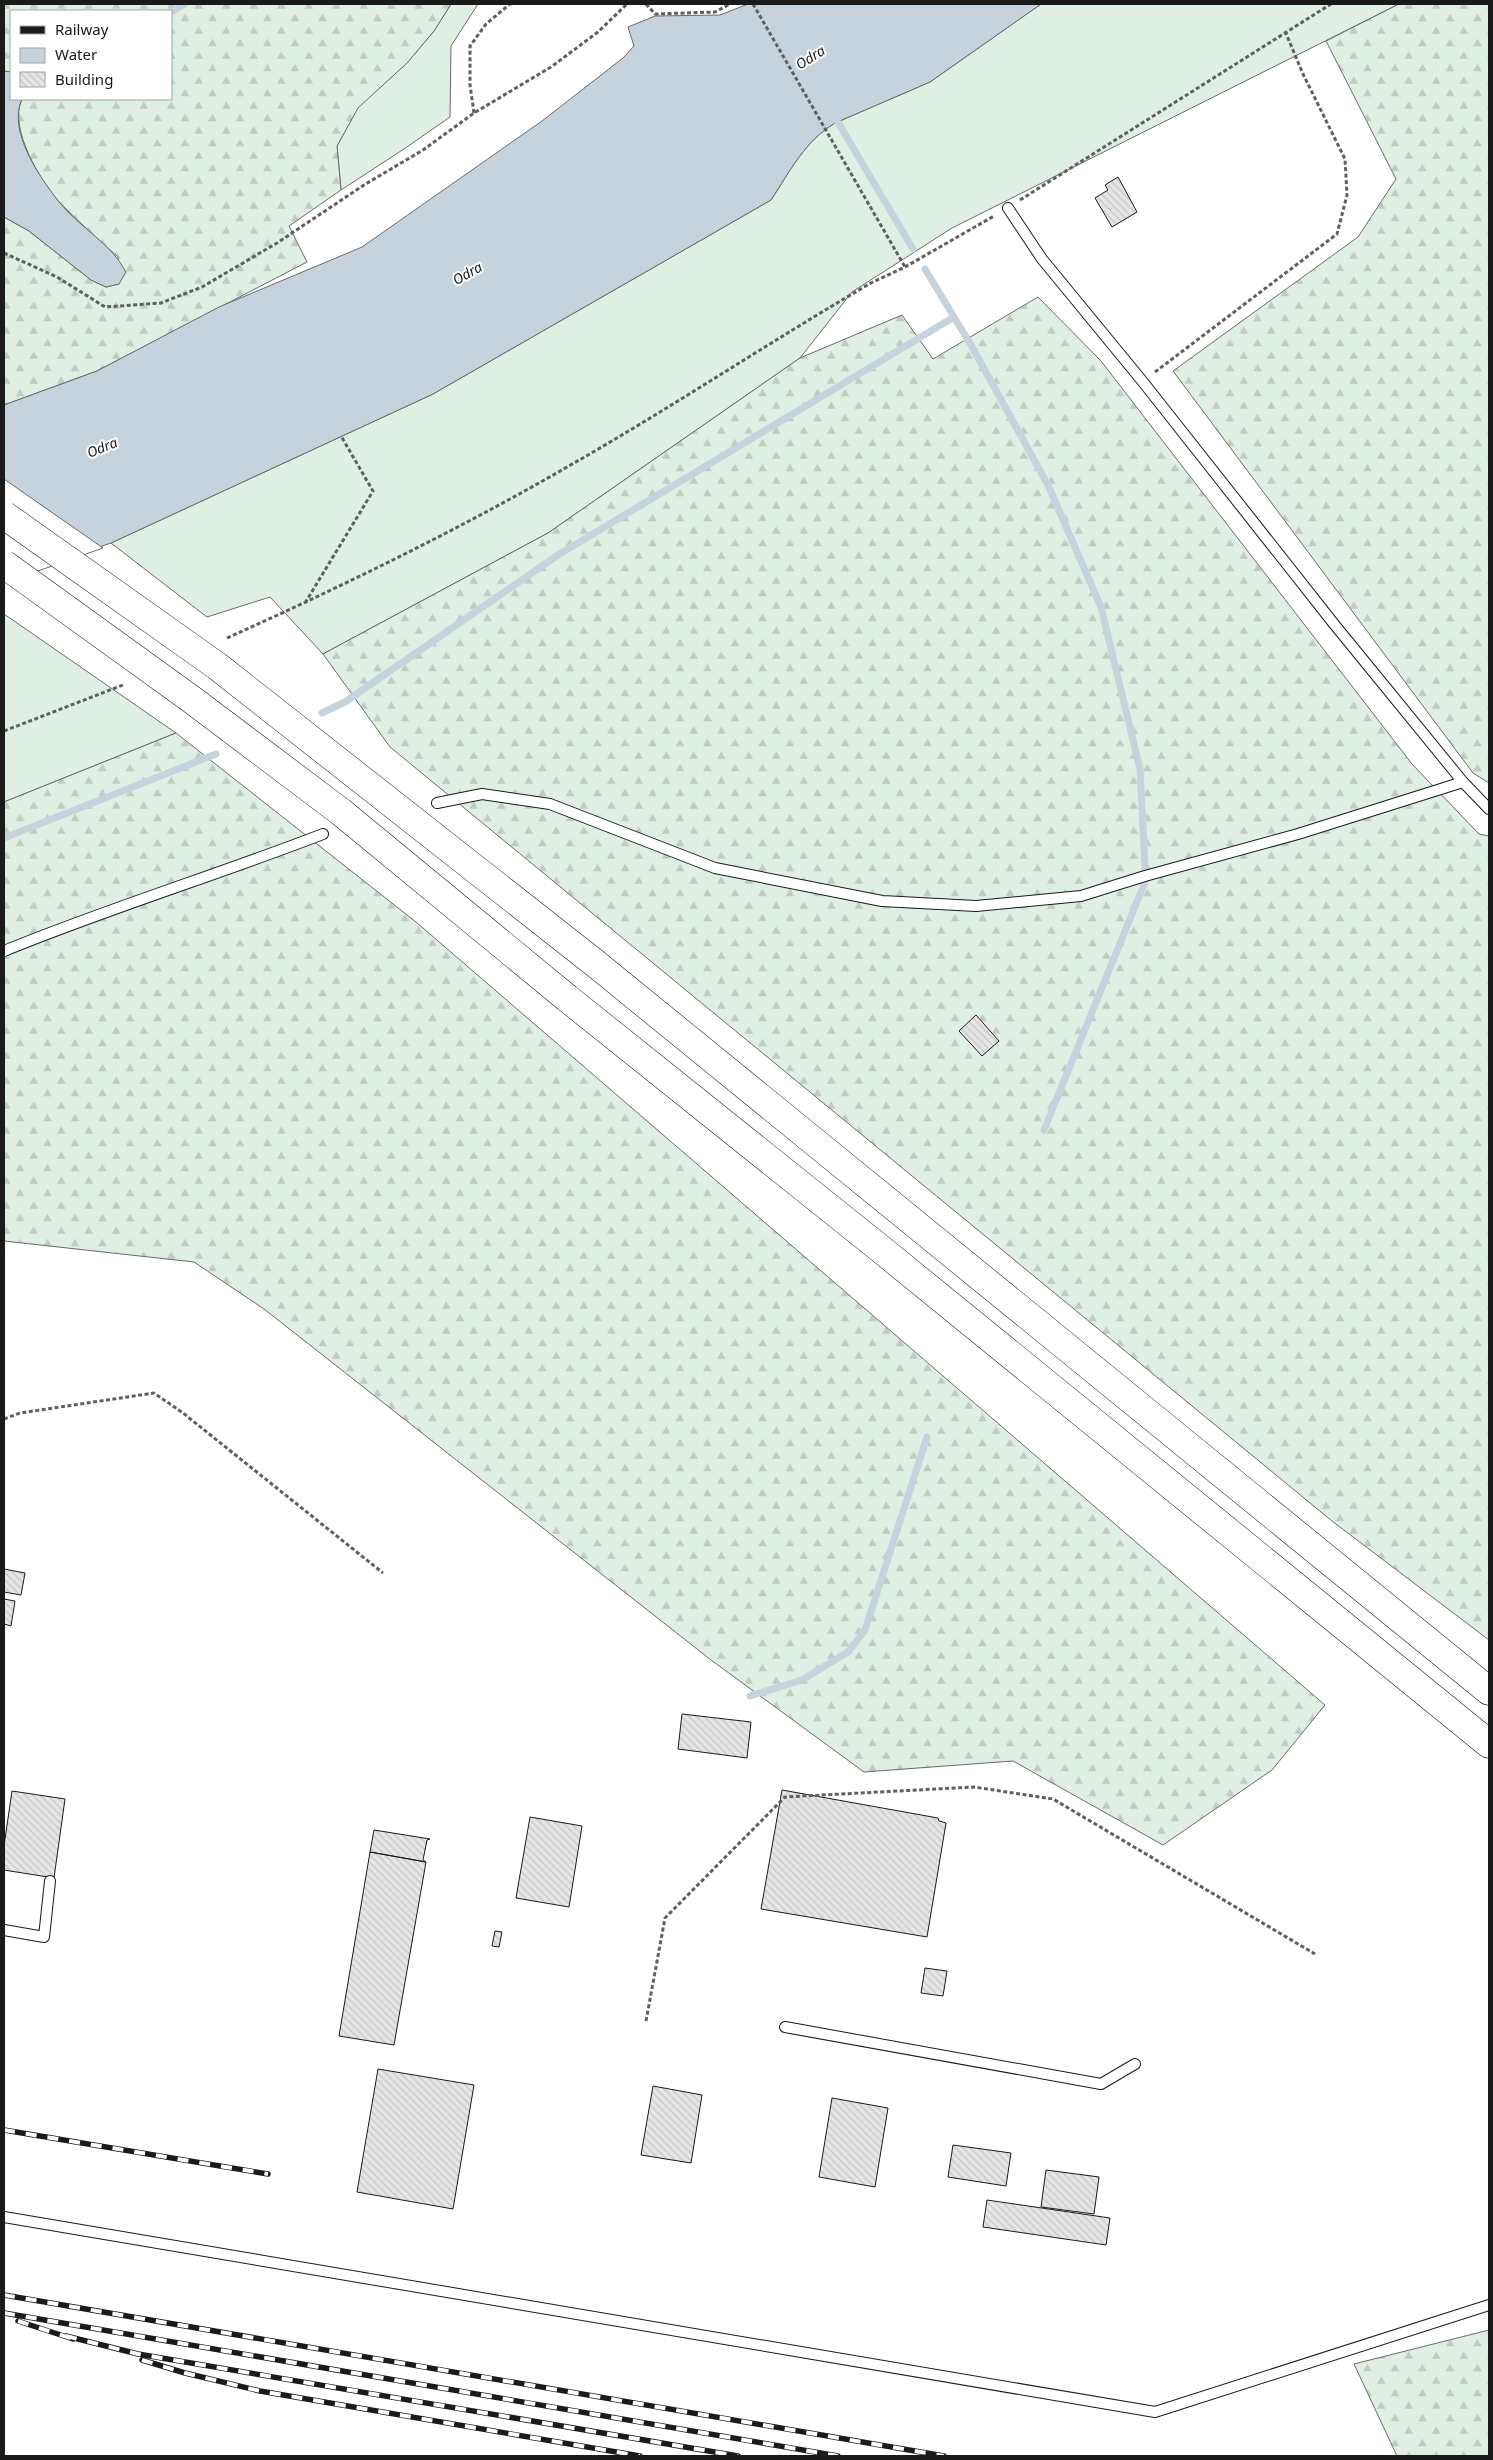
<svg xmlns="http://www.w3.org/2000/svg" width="1493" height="2460" font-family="'Noto Sans',sans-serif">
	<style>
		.grass { fill: #e0efe3; stroke: #6a6a6a }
		.forest { fill: url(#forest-firs); stroke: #6a6a6a }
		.water { fill: #c6d2dc; stroke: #6a6a6a }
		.pier { fill: #fff; stroke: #6a6a6a }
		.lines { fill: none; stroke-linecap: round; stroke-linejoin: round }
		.stream { stroke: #c6d2dc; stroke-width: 7 }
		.building { fill: url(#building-back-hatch); stroke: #1a1a1a }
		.service-casing { stroke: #1a1a1a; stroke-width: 12 }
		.motorway-casing { stroke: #1a1a1a; stroke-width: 29 }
		.path { stroke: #5f5f5f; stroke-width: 3; stroke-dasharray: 4 2.5; stroke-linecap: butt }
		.service { stroke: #fff; stroke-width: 10 }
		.motorway { stroke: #fff; stroke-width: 28 }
		.rail-casing { stroke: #1a1a1a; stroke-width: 5.5 }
		.rail { stroke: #fff; stroke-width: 4; stroke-dasharray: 11; stroke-linecap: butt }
		.motorway-bridge-casing { stroke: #1a1a1a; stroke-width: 29; stroke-linecap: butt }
		.motorway-bridge { stroke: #fff; stroke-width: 28 }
		.labels { text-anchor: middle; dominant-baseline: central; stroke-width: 4; stroke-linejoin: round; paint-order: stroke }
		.water-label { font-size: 14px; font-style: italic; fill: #1a1a1a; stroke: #fff }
	</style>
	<defs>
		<pattern id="forest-firs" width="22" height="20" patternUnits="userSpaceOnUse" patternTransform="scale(1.25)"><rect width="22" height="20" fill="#e0efe3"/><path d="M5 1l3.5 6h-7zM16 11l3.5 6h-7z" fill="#c0ccc2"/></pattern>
		<pattern id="building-back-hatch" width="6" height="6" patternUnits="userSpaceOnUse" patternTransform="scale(1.25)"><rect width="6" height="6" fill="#e6e6e6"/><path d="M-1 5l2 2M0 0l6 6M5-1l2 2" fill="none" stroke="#c5c5c5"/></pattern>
	</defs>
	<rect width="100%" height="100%" fill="#fff"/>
	<!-- grass -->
	<path class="grass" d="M451 4H478L451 46 450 117 404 149 341 190 337 146 358 107 407 63 434 31Z
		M1041 4H1399L952 228 852 292 800 358 548 533 323 654 270 597 207 617 111 543 433 394 771 200C790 171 805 141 835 123L930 82Z
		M4 614 176 733 4 802Z"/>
	<!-- forest -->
	<path class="forest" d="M4 4H451L434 31 407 63 358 108 337 146 341 190 289 226 307 262 97 371 4 405V217L29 231 91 280 106 287 119 284 118 257C99 240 80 223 62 205 41 183 8 128 22 99H171V11H11V72L4 71Z
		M1399 4H1489V783L1473 773 1173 371 1358 237 1396 179 1326 41Z
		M1038 297 1101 361 1412 764 1479 834 1489 836V1640L1332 1521 390 747 323 654 548 533 800 358 902 315 933 359Z
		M176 733 416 922 1325 1705 1272 1770 1163 1845 1013 1761 864 1772 711 1660 264 1309 194 1262 4 1241V802Z
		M1489 2330V2456H1397L1354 2364Z"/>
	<!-- water -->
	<path class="water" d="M748 4H1041L930 82 835 123C805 141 790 171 771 200L433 394 111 543 4 580V405L97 371 219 307 362 247 542 121 623 58 634 46 628 27 655 16 720 15Z
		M4 71 11 72V99H22C7 131 40 178 60 203 80 228 111 243 126 272L119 284 106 287 91 280 29 231 4 217Z"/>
	<!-- pier -->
	<path class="pier" d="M4 479 24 493 103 548 4 583Z"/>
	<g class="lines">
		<!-- stream -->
		<path class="stream" d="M171 12 185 4
			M833 114 913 249
			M925 269 971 345 1048 485 1101 607 1140 769 1145 869
			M322 713 345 702 558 555 954 317
			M4 838 216 754
			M1044 1130 1145 882
			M750 1696 802 1680 848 1652 865 1630 927 1437"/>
	</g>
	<!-- building -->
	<path class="building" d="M1118 177 1137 212 1112 227 1095 198 1108 190 1105 185Z
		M976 1015 999 1041 982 1056 959 1031Z
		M4 1569 25 1573 21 1595 4 1592Z
		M4 1599 15 1601 11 1626 4 1624Z
		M682 1714 751 1722 747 1758 678 1749Z
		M782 1790 938 1818 939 1821 946 1823 927 1937 761 1909Z
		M12 1791 65 1799 54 1878 4 1870V1846Z
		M530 1817 582 1826 569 1907 516 1898Z
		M374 1830 430 1839 427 1840 423 1860 426 1862 370 1852Z
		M370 1852 426 1862 394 2045 339 2036Z
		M495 1931 502 1932 499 1947 492 1946Z
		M925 1968 947 1971 943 1996 921 1993Z
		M378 2069 474 2085 453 2209 357 2192Z
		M653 2086 702 2095 691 2163 641 2155Z
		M832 2098 888 2108 875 2187 819 2177Z
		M953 2145 1011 2153 1006 2186 948 2177Z
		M1046 2170 1099 2177 1094 2214 1041 2207Z
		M987 2200 1110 2218 1106 2245 983 2227Z"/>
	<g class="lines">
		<!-- service casing -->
		<g class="service-casing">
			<path id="service" d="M1008 208 1042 259 1143 382 1334 624 1463 782 1489 809
				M437 803 482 794 550 804 715 868 882 901 976 906 1081 896 1145 876 1298 834 1463 782
				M4 951C109 908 217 875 323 834
				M4 1930 44 1937 50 1881
				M785 2027 1101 2084 1135 2064
				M4 2217 1155 2412 1489 2305"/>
		</g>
		<!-- motorway casing -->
		<g class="motorway-casing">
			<path id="motorway" d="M596 964 1489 1691
				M567 998 877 1246 1489 1744"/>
		</g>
		<!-- path -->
		<path class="path" d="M646 4 655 14 715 12 730 4
			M753 4 905 267
			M474 113 470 85V46L486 24 510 4
			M1020 200 1331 4
			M4 253 57 277 105 307 161 303 202 287 277 243 364 185 423 150 474 113 551 67 598 32 627 4
			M1155 372 1337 234 1347 195 1345 159 1303 74 1285 31
			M305 603 373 491 341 436
			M227 638C345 585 462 528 574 463 674 406 771 341 871 283L905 267 994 216
			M4 731 123 685
			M4 1419 20 1413 154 1393 183 1413 383 1573
			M646 2021 665 1918 785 1797 974 1787 1053 1799 1315 1954"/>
		<!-- service -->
		<use href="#service" class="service"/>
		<!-- motorway -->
		<use href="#motorway" class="motorway"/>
		<!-- rail casing -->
		<g class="rail-casing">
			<path id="rail" d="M4 2130 268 2174
				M4 2295 944 2456
				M4 2313 838 2456
				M18 2321 73 2339
				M66 2336 138 2354 738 2456
				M142 2360 185 2373 260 2391 640 2456"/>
		</g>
		<!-- rail -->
		<use href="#rail" class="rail"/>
		<!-- motorway-bridge casing -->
		<g class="motorway-bridge-casing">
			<path id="motorway-bridge" d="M4 515 217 666 596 964
				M4 564 191 699 341 812 567 998"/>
		</g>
		<!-- motorway-bridge -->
		<use href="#motorway-bridge" class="motorway-bridge"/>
	</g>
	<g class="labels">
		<!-- water labels -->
		<g class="water-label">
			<text transform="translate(810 57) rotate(-32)">Odra</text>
			<text transform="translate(467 273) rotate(-30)">Odra</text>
			<text transform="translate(102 447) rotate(-22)">Odra</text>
		</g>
	</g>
	<!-- border -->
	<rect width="1493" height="2460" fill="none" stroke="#1a1a1a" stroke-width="10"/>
	<!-- legend -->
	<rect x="10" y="10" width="162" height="90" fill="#ffffff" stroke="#a3a3a3"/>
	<rect x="20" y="26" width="25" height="8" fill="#1a1a1a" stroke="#a3a3a3"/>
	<text x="55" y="35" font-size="15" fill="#1a1a1a">Railway</text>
	<rect x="20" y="48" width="25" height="15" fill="#c6d2dc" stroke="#a3a3a3"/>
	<text x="55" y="60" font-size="15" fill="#1a1a1a">Water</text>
	<rect x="20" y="72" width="25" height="15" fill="url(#building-back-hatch)" stroke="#a3a3a3"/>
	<text x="55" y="85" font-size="15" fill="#1a1a1a">Building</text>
</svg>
